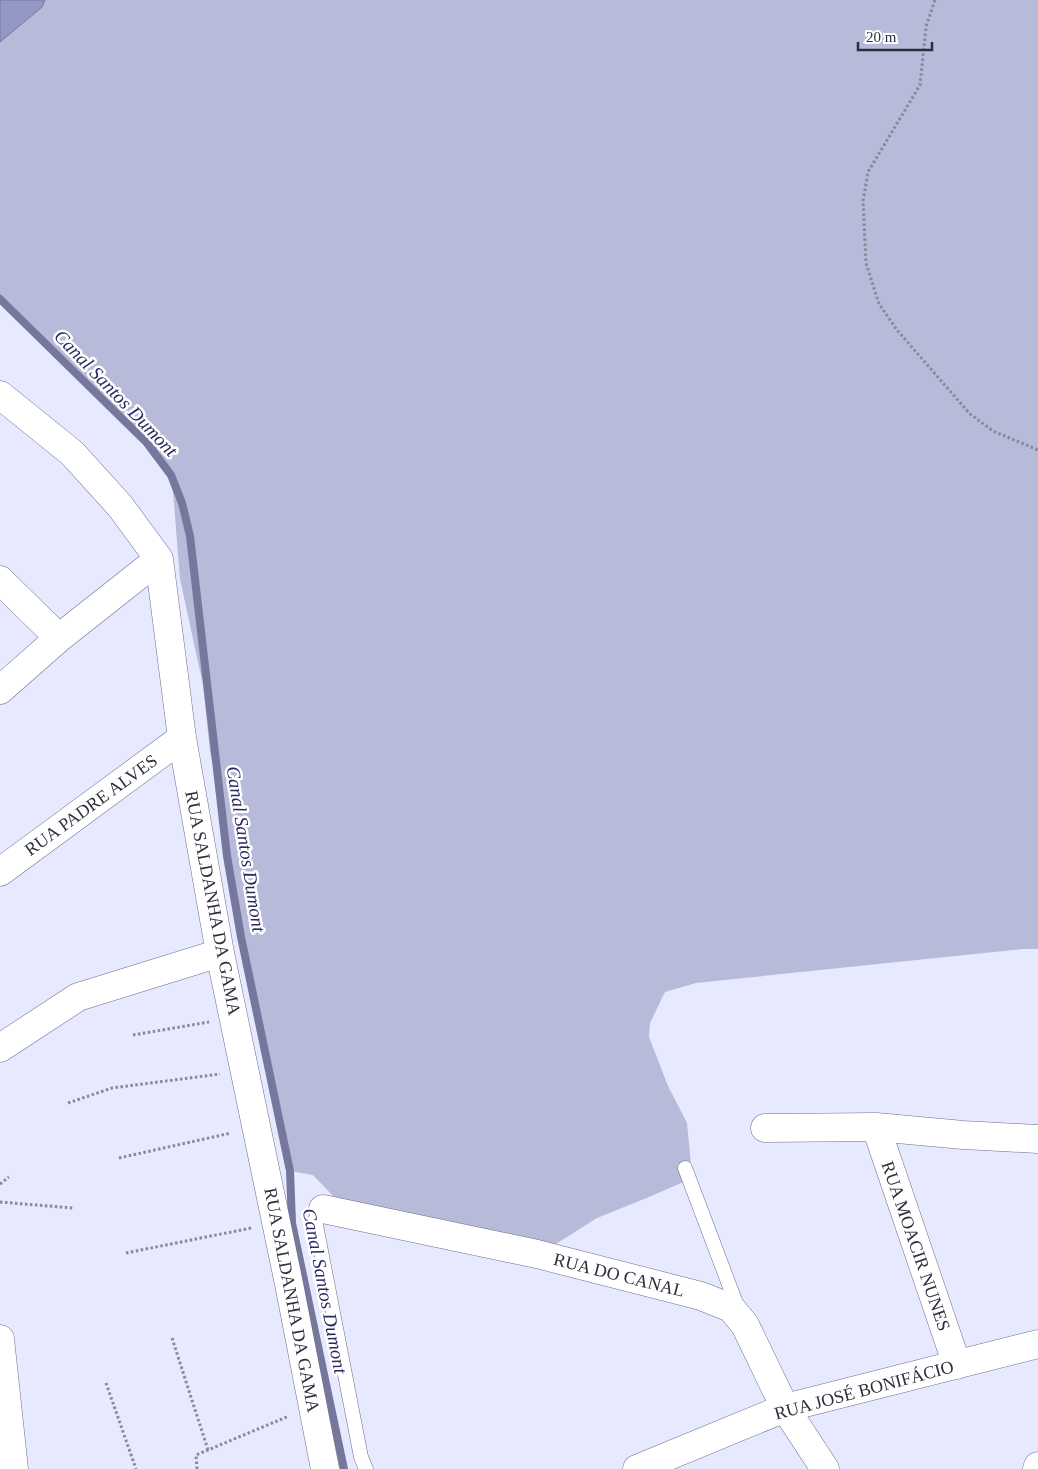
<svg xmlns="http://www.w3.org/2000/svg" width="1038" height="1469" font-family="Georgia,serif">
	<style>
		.green { fill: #b7bad8 }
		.water { fill: #9498c5; stroke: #75789c }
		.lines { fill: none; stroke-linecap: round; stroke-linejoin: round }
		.stream { stroke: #75789c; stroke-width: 8 }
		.service-casing { stroke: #6c6f8c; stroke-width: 15 }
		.minor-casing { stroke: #6c6f8c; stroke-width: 29 }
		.path { stroke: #878999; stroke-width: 3; stroke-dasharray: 2.5 2.5; stroke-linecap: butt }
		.service { stroke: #fff; stroke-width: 14 }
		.minor { stroke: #fff; stroke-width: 28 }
		.labels { text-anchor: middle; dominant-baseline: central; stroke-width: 5; stroke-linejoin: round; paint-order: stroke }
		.street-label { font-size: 18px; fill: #2e2f3c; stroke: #fff }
		.water-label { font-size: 19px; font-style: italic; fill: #2b2961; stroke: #fff }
	</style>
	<rect width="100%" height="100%" fill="#e7e9fe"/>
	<!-- green -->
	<path class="green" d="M0 0H1038V949H1022L696 983 665 992 650 1023 649 1037 668 1086 687 1123 691 1165 688 1180 649 1197 597 1218 551 1247 420 1222 333 1196 313 1175 290 1171 241 937 227 856 221 800 210 751 203 685 180 579 173 491 169 479 172 477 147 443 0 299Z"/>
	<!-- water -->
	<path class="water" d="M0 0H45L42 7 0 42Z"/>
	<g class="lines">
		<!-- stream -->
		<path class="stream" d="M0 299 147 443 171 475 182 503 190 536 227 856 241 937 290 1171 292 1223 344 1469"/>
		<!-- service casing -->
		<g class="service-casing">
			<path id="service" d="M685 1168 739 1311
				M323 1209 315 1220 361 1457 366 1469"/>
		</g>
		<!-- minor casing -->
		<g class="minor-casing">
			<path id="minor" d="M0 395 72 453 120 506 159 559 182 738 220 953 289 1284 325 1469
				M0 580 59 638
				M0 690 59 638 159 559
				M0 872 182 738
				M0 1048 78 997 220 953
				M876 1127 957 1365
				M765 1128 876 1127 963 1135 1038 1139
				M323 1209 537 1254 701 1296 731 1308 745 1325 785 1408 825 1469
				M0 1339 14 1469
				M637 1469 785 1408 1038 1344
				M1037 1469 1038 1466"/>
		</g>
		<!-- path -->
		<path class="path" d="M935 0 926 27 920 85 868 172 863 201 866 263 879 304 897 330 970 414 993 431 1038 450
			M133 1035 209 1022
			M68 1103 112 1088 220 1074
			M119 1158 231 1133
			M0 1184 9 1177
			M0 1202 73 1208
			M126 1253 251 1228
			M172 1338 208 1450
			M106 1383 136 1469
			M197 1469 196 1455 289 1416"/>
		<!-- service -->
		<use href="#service" class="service"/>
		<!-- minor -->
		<use href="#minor" class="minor"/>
	</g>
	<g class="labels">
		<!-- street labels -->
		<g class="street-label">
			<text transform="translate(91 805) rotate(-36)">RUA PADRE ALVES</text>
			<text transform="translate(213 903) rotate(79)">RUA SALDANHA DA GAMA</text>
			<text transform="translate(916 1246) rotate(71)">RUA MOACIR NUNES</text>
			<text transform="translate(619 1275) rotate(14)">RUA DO CANAL</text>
			<text transform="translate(292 1300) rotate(79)">RUA SALDANHA DA GAMA</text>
			<text transform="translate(864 1390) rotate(-15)">RUA JOSÉ BONIFÁCIO</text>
		</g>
		<!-- water labels -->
		<g class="water-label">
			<text transform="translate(116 393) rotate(46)">Canal Santos Dumont</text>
			<text transform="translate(246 849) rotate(81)">Canal Santos Dumont</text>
			<text transform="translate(325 1291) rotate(79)">Canal Santos Dumont</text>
		</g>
	</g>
	<!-- scale -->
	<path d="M858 42v8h74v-8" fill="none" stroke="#2e2f3c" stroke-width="2.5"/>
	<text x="866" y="42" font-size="15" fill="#2e2f3c" stroke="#ffffff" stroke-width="4" paint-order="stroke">20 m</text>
</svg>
